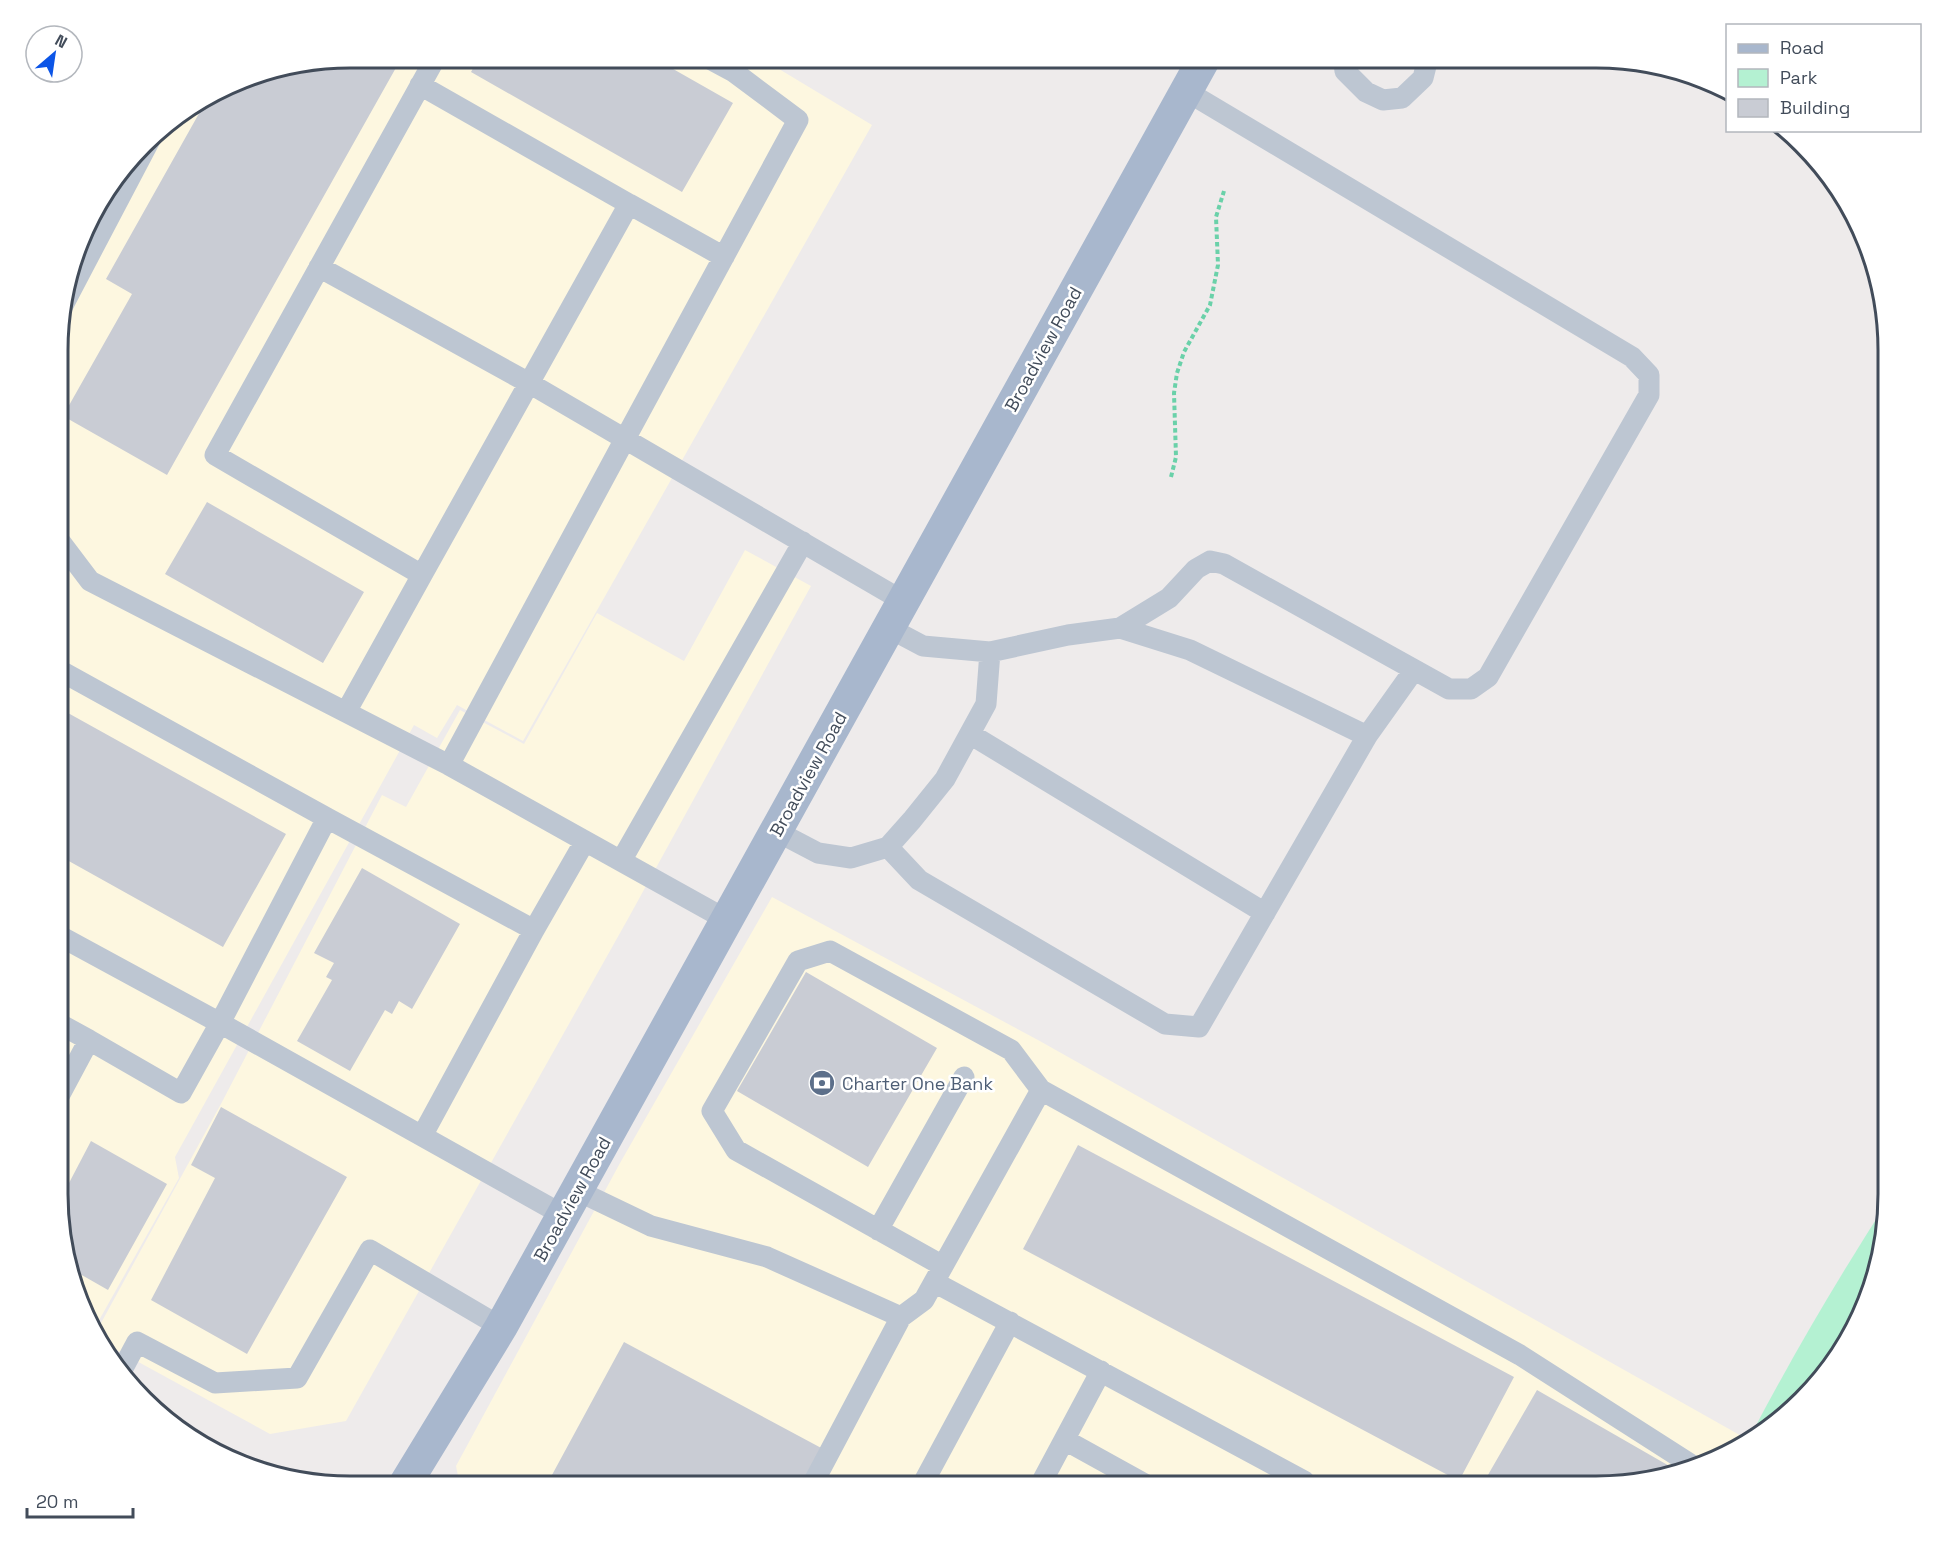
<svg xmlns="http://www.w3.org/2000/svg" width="1945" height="1544" font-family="'Space Grotesk',sans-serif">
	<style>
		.commercial { fill: #fdf7e0 }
		.green { fill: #b4f1d2 }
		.building { fill: #c9ccd4 }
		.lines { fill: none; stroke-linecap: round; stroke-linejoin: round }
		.path { stroke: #6ad1a9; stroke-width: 4; stroke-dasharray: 4.5 3; stroke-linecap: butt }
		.service { stroke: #bdc6d2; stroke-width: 21 }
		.primary { stroke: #a8b7cd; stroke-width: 33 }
		.labels { text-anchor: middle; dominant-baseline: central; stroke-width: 5; stroke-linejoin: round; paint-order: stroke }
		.street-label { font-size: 18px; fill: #424c5a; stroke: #fff }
		.service-label { font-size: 18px; fill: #4e5e75; stroke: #fff; text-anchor: start }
		.rim { fill: none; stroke: #424c5a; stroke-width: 3 }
	</style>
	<rect width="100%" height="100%" fill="#eeebeb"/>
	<!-- commercial -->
	<path class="commercial" d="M349 57H759L872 125 523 741 457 705 437 738 414 725 175 1157 179 1178 93 1331 87 1324 58 1214 60 311 96 203 157 129 255 73Z
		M745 550 811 586 629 917 346 1421 270 1434 100 1341 95 1334 222 1102 382 795 406 807 460 710 524 744 597 613 684 661Z
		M772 897 1038 1040 1745 1438 1708 1465 1596 1487 460 1486 456 1466 620 1163Z"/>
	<!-- green -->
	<path class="green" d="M1887 1202V1214L1866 1307 1815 1388 1752 1433C1794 1353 1839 1277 1887 1202Z"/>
	<!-- building -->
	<path class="building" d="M349 57H402L167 475 63 416 132 294 106 279 206 101 245 79 251 83 257 72Z
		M479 57H652L733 103 682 192 471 72Z
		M207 502 364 592 323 663 165 574Z
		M59 708 286 834 223 947 58 855Z
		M362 868 460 924 412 1009 399 1001 392 1014 385 1010 350 1071 297 1041 332 980 326 977 334 963 314 953Z
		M806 972 937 1048 868 1167 737 1091Z
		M221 1107 347 1177 247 1354 151 1300 215 1178 191 1165Z
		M91 1141 167 1184 108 1290 73 1270 58 1214V1204Z
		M1078 1145 1514 1377 1459 1481 1023 1249Z
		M624 1342 825 1450 806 1487 546 1486Z
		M1537 1390 1678 1471 1596 1487H1481Z"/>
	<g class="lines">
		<!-- path -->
		<path class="path" d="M1171 477 1176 457 1174 393 1177 373 1184 352 1210 305 1218 265 1216 217 1224 191"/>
		<!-- service -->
		<path class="service" d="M436 57 215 455 422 575 629 204 724 257
			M706 57 734 72 798 120 625 439 903 601
			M1343 57 1345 71 1366 92 1383 100 1402 98 1423 78 1428 58
			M420 85 629 204
			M319 267 529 383 625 439 449 765 585 841
			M60 311 154 132
			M59 540 90 581 449 765
			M889 628 923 646 990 652 1068 635 1120 628 1169 598 1196 569 1210 561 1224 564 1449 689H1471L1488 677 1649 395V375L1632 357 1186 91
			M1120 628 1190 650 1367 736
			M346 712 422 575
			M970 734 1265 913
			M327 818 534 930 585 841 727 920
			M776 831 818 853 851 858 888 847 912 820 945 779 986 704 990 652
			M888 847 919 880 1165 1024 1199 1027 1367 736 1414 670
			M621 861 803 542
			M58 935 220 1023 563 1215
			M58 1023 89 1040
			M58 1098 89 1040 181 1093 220 1023 327 818 59 670
			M422 1136 534 930
			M576 1190 651 1226 767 1257 901 1317 924 1300 1041 1090 1520 1355 1695 1467
			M878 1230 964 1077
			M943 1266 736 1150 712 1111 798 961 830 951 1011 1050 1041 1090
			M934 1282 1304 1481 1309 1487
			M122 1370 137 1342 215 1383 297 1378 370 1250 501 1327
			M1065 1440 1150 1487
			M811 1487 901 1317
			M921 1487 1010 1322
			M1039 1487 1101 1371"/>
		<!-- primary -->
		<path class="primary" d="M404 1486 501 1327 1205 57"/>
	</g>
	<!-- icons -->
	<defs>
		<g id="bank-disc" transform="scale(1.35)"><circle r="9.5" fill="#5c6f8a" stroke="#fff"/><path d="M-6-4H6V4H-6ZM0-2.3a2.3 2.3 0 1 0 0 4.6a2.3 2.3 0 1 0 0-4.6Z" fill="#fff"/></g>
	</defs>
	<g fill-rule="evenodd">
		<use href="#bank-disc" x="822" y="1083"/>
	</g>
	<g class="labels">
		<!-- street labels -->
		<g class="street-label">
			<text transform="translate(1043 349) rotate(-61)">Broadview Road</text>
			<text transform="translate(808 774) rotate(-61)">Broadview Road</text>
			<text transform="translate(572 1199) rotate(-61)">Broadview Road</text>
		</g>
		<!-- service labels -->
		<g class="service-label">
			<text x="842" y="1083">Charter One Bank</text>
		</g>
	</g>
	<!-- crop -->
	<path d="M0 0H1945V1544H0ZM350 68H1596A282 282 0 0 1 1878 350V1194A282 282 0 0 1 1596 1476H350A282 282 0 0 1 68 1194V350A282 282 0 0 1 350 68Z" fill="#fff" fill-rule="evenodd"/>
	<path class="rim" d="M350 68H1596A282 282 0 0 1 1878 350V1194A282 282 0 0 1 1596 1476H350A282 282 0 0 1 68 1194V350A282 282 0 0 1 350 68Z"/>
	<!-- legend -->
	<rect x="1726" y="24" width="195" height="108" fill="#ffffff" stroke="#b3b7bd" stroke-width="1.5"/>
	<rect x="1738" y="44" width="30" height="9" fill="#a8b7cd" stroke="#b3b7bd" stroke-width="1.5"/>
	<text x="1780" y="54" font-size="18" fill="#424c5a">Road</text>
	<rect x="1738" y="69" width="30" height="18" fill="#b4f1d2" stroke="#b3b7bd" stroke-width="1.5"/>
	<text x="1780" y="84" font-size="18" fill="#424c5a">Park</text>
	<rect x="1738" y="99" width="30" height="18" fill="#c9ccd4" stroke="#b3b7bd" stroke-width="1.5"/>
	<text x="1780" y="114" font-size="18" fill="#424c5a">Building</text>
	<!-- north arrow -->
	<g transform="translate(54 54) rotate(29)"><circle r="28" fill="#ffffff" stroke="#b3b7bd" stroke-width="1.5"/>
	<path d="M0-4.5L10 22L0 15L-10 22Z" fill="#0c55e7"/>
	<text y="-9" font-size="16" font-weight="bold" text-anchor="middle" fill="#424c5a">N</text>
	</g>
	<!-- scale -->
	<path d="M27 1508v9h106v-9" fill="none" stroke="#424c5a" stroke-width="3"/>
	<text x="36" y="1508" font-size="18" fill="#424c5a" stroke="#ffffff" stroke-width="4.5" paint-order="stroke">20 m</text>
</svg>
